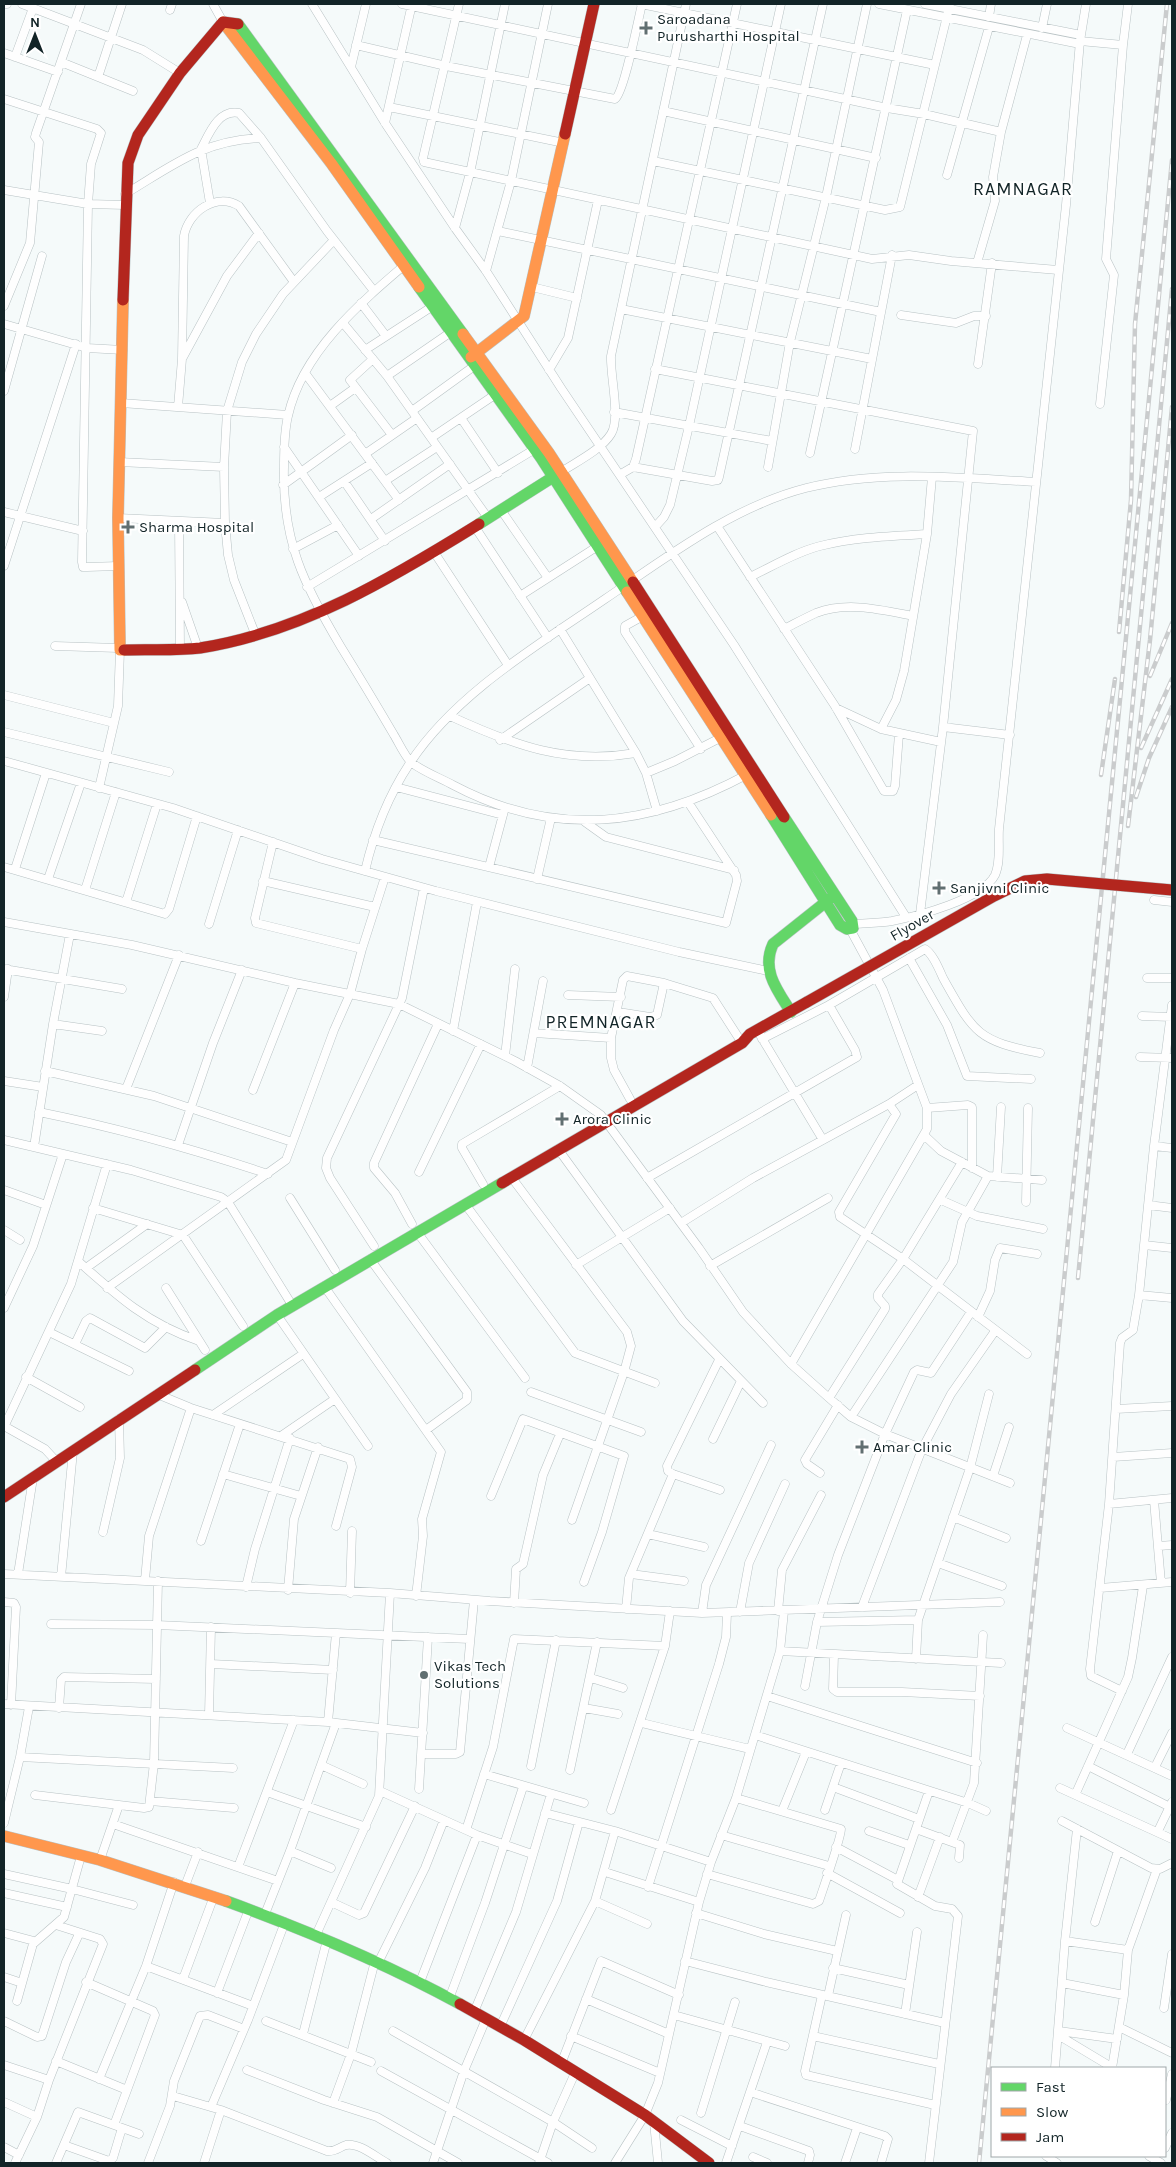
<svg xmlns="http://www.w3.org/2000/svg" width="1176" height="2167" font-family="Karla,sans-serif">
	<style>
		.lines { fill: none; stroke-linecap: round; stroke-linejoin: round }
		.street-casing { stroke: #b8c2c4; stroke-width: 9 }
		.fast-casing { stroke: #b8c2c4; stroke-width: 12 }
		.slow-casing { stroke: #b8c2c4; stroke-width: 12 }
		.jam-casing { stroke: #b8c2c4; stroke-width: 12 }
		.street { stroke: #fefefe; stroke-width: 8 }
		.fast { stroke: #63d668; stroke-width: 11 }
		.slow { stroke: #ff974d; stroke-width: 11 }
		.jam { stroke: #b3261e; stroke-width: 11 }
		.rail-casing { stroke: #cacccd; stroke-width: 4.5 }
		.rail { stroke: #fff; stroke-width: 2.5; stroke-dasharray: 8; stroke-linecap: butt }
		.jam-bridge-casing { stroke: #b8c2c4; stroke-width: 12; stroke-linecap: butt }
		.jam-bridge { stroke: #b3261e; stroke-width: 11 }
		.poi-dot { fill: #616f71; stroke: #fff; stroke-width: 2 }
		.labels { text-anchor: middle; dominant-baseline: central; stroke-width: 4.5; stroke-linejoin: round; paint-order: stroke }
		.poi-label { font-size: 15px; fill: #122427; stroke: #fff; text-anchor: start }
		.street-label { font-size: 15px; fill: #122427; stroke: #fff }
		.quarter-label { font-size: 18px; letter-spacing: 1px; fill: #122427; stroke: #fff }
	</style>
	<rect width="100%" height="100%" fill="#f5fafa"/>
	<g class="lines">
		<!-- street casing -->
		<g class="street-casing">
			<path id="street" d="M4 4H7
				M22 4 143 50 180 73
				M213 4 223 22
				M312 4 385 123 455 228 486 271 561 388 734 645 906 917
				M402 4 887 108 924 114 1001 132
				M459 4 423 158 424 162 872 259 909 255 951 261 1058 270
				M641 4 935 65
				M879 4 1080 44
				M925 4 1081 35
				M170 10 172 4
				M989 17 991 4
				M1042 28 1047 4
				M1080 41 1123 45
				M356 45 446 66 615 99C624 93 638 20 642 4
				M4 53 58 72
				M15 57 33 8
				M61 62 133 91
				M351 67 366 4
				M98 77 122 4
				M4 99 97 129 101 133 91 164 88 204 82 562 83 567H87L118 566
				M389 107 564 143
				M663 111 876 158
				M385 123 412 4
				M653 161 885 210 900 207 950 4
				M947 175 989 27
				M4 190 88 204 125 205
				M125 194C172 166 203 140 261 138L327 231 374 291
				M210 203 201 149C209 134 218 109 239 113L261 138
				M455 228 470 173 505 4
				M498 231 881 312
				M407 263C360 303 302 352 288 416 284 432 284 450 284 467 282 541 304 585 341 647 359 676 377 706 394 735 399 743 405 757 412 763 424 772 440 778 453 785 555 839 650 827 748 774
				M977 263 995 201 993 177 1001 132 1027 35
				M486 271 511 181 548 4
				M532 287 577 298
				M361 303 386 336
				M4 306 30 243 39 142 35 137 36 133 81 4
				M621 309 872 359
				M901 315 956 323 974 316H986
				M343 323 387 376 488 518
				M4 324 87 348 123 350
				M365 350 433 306
				M183 357 227 276 259 233
				M373 359 350 380 392 435
				M978 364 992 263
				M655 369 973 431 943 727 920 914
				M549 370 568 338 598 200
				M305 373 399 500
				M387 376 451 332
				M4 391 42 256
				M121 403 288 415
				M1100 404 1114 275 1106 259 1123 45 1128 4
				M330 406 355 388
				M178 407 182 359 184 236C188 212 216 192 239 206L294 282
				M412 411 477 364
				M614 412 772 441
				M461 418 498 473
				M431 438 496 394
				M284 447 359 556
				M855 449 892 255
				M810 453 907 10
				M365 454 417 418
				M119 462 224 467
				M633 467 712 481 718 480 719 477 823 4
				M768 467 790 342 826 197 867 4
				M561 472C576 462 601 450 611 434 621 418 610 376 611 356L686 4
				M621 474 633 467 636 459 737 4
				M344 481 385 541
				M385 481 437 447
				M283 485 352 435
				M319 497 372 463
				M501 510 548 578
				M4 512 83 531
				M118 518 225 523
				M371 519 450 464
				M179 521 180 650
				M717 526 835 706 884 791H893L895 786 899 734
				M475 527 548 638
				M655 527 664 517 670 505 689 426 781 4
				M293 549 338 525
				M434 552 508 665
				M4 566 76 344
				M750 577C773 566 796 552 820 546 855 537 891 536 927 534
				M307 587 535 449
				M520 596 598 546
				M182 602 198 648
				M643 616 625 626V632L701 749
				M560 629 636 753 646 773 657 811
				M784 629C794 624 805 618 816 613 847 601 882 610 913 616
				M256 636 234 580 228 555 225 523 224 467 227 411 242 362 256 334 283 294 334 240
				M55 646 118 648
				M4 695 114 723
				M836 708 881 729 941 742
				M450 716C513 745 566 765 636 753
				M943 727 1010 735
				M881 729 896 700 904 671 927 534 932 477
				M4 732 169 772
				M500 740 590 678
				M4 761 173 808 322 859 436 891 679 952 768 971
				M646 773 675 761 720 738
				M396 787 503 815
				M99 788 118 706 120 650
				M585 822 606 837 734 870
				M373 840 726 923 737 881 736 875 688 802
				M273 842 255 918 256 923 362 949
				M4 867 165 914 169 909 197 816
				M489 867 504 811
				M15 869 46 773
				M365 871C374 832 388 796 410 763 455 694 538 645 605 599 667 557 732 507 806 488 881 469 960 478 1036 482
				M48 879 81 783
				M537 879 551 818
				M263 881 375 907
				M85 890 116 792
				M1154 900 1172 902
				M126 902 157 804
				M4 922 132 945 295 983 399 1004 515 1061 560 1086 601 1115 699 1248 743 1312 791 1364 829 1398 851 1417 885 1434 1010 1483
				M209 924 238 830
				M854 924C867 923 880 923 892 921 918 916 983 899 995 875 1001 862 998 843 999 829L1066 205 1080 41 1086 4
				M909 958 947 1025 967 1076 1031 1079
				M4 969 122 989
				M1147 978H1172
				M568 995 621 997
				M4 997 8 969
				M618 1012 650 1017 657 1015 664 983
				M1142 1016 1172 1017
				M53 1024 102 1031
				M453 1031 477 902
				M534 1033 611 1038
				M760 1035 823 1140
				M762 1039 829 1005 925 949C933 954 939 969 943 978 974 1033 977 1041 1040 1053
				M505 1056 515 969
				M1140 1057 1172 1058
				M527 1068 543 981
				M45 1071 154 1096 292 1142
				M4 1081 43 1087
				M126 1089 179 955
				M253 1090 295 983
				M630 1099 614 1070 611 1058V1038L623 980 627 976 664 983 713 998 742 1043
				M889 1104 896 1114 839 1212 840 1217 903 1259 1027 1354
				M927 1108 968 1105 972 1107V1168
				M39 1112C118 1128 193 1149 268 1174
				M925 1136 941 1151 988 1176 1042 1180
				M4 1140 131 1170 221 1197 228 1202 292 1305
				M178 1145 213 1043 242 970
				M1154 1146 1172 1148
				M34 1147 53 1024 70 934
				M558 1149 683 1321 763 1403
				M419 1172 481 1044
				M997 1177 1001 1107
				M512 1178 627 1332 631 1346 624 1372 572 1520
				M647 1178 857 1057 855 1050 829 1005
				M483 1184 462 1148V1144L560 1086
				M4 1190 46 1205
				M290 1198 335 1270
				M941 1200 977 1216 1043 1229
				M1026 1202 1028 1108
				M465 1204 575 1353 655 1383
				M1148 1205 1172 1208
				M93 1208 183 1235 243 1326
				M681 1223 753 1178 889 1104 918 1085
				M412 1224 395 1193 374 1168V1163L438 1024
				M4 1230 20 1240
				M417 1232 525 1378
				M1144 1245 1172 1248
				M374 1246 330 1178 326 1168 327 1158 402 998 424 888
				M370 1259 467 1392V1400L426 1430
				M78 1261C117 1296 148 1324 199 1341
				M576 1265 670 1208
				M710 1266 828 1198
				M86 1268 147 1224
				M324 1286 441 1452 422 1519 423 1536 416 1596
				M107 1288 286 1160 334 1030 350 994 362 949 385 877
				M166 1288 205 1350
				M1139 1295 1172 1298
				M4 1308 33 1246 63 1154
				M277 1315 368 1446
				M978 1317 990 1291 995 1260 1000 1248 1037 1254
				M49 1332 129 1371
				M75 1344 86 1321 90 1318 145 1348 166 1327
				M719 1360 667 1466 668 1471 673 1474 720 1490
				M791 1364 927 1129V1108L883 990 850 929
				M26 1377 80 1407
				M531 1392 641 1432
				M157 1394 191 1408 350 1459 352 1467 336 1526
				M829 1398 885 1309V1306L878 1298V1294L903 1259 962 1162
				M1116 1409 1172 1406
				M213 1415 303 1354
				M851 1417 953 1262 962 1222 988 1176
				M4 1426 45 1449 56 1461
				M4 1427 71 1284 107 1164
				M281 1436 335 1399
				M713 1439 741 1381
				M1113 1457 1172 1453
				M820 1473 807 1464 805 1460 838 1405
				M223 1474 301 1496
				M993 1476 1009 1427
				M491 1496 523 1419 624 1456 602 1532 584 1582
				M1154 1500 1161 1583
				M1109 1504 1172 1498
				M953 1517 1006 1538
				M103 1532 120 1458 119 1419
				M648 1534 704 1547
				M201 1541 240 1424
				M1159 1546 1172 1545
				M938 1563 1002 1586
				M4 1574 390 1593 490 1601 702 1613 1000 1602
				M18 1574 33 1478
				M631 1574 684 1581
				M61 1577 73 1451
				M145 1580 149 1536 191 1408
				M246 1587 255 1549 290 1438
				M1100 1588 1172 1582
				M288 1590 294 1519 318 1447
				M350 1593 352 1531
				M4 1602 14 1603 16 1607 11 1705
				M514 1603 516 1569 523 1564 543 1475 560 1434
				M862 1607 922 1449 951 1394 995 1331
				M626 1609 629 1578 673 1474
				M778 1611 782 1570 821 1495
				M740 1612 749 1563 785 1484
				M702 1613 706 1585 771 1445
				M817 1622 918 1620
				M51 1624 157 1625 469 1639
				M780 1651 1001 1663
				M834 1655 833 1689 837 1692H902L980 1696
				M916 1659 918 1620 970 1468 989 1394
				M211 1664 333 1670
				M591 1678 623 1688
				M805 1686 817 1622 838 1555 885 1434 914 1372 917 1370 931 1373 971 1312
				M1122 1691 1091 1676 1090 1669 1109 1504 1120 1343 1122 1338 1133 1330 1139 1295 1154 1146 1172 1005
				M767 1696 977 1763
				M4 1704 328 1722 423 1733
				M59 1708 61 1680 64 1677 156 1679
				M584 1708 618 1714
				M209 1715 211 1627
				M328 1722 336 1633
				M642 1723 750 1749
				M1067 1728 1172 1776
				M755 1735 968 1803 986 1811
				M421 1754H456L460 1752 474 1600
				M1127 1754 1172 1657
				M20 1757 233 1768
				M321 1765 363 1784
				M531 1766 556 1640
				M1088 1766 1170 1807
				M1155 1767 1172 1733
				M570 1770 597 1642
				M484 1774 584 1803
				M833 1787 919 1819
				M1060 1788 1172 1839
				M419 1789 428 1637
				M380 1791 477 1835 532 1854
				M929 1791 897 1884 935 1906 952 1909 958 1916 929 2163
				M267 1792 366 1827
				M1076 1793 1128 1677 1132 1658 1143 1586
				M35 1795 144 1808 149 1807 154 1763 158 1581
				M150 1801 234 1808
				M611 1810 665 1646 670 1611
				M825 1810 841 1763
				M782 1811 806 1752
				M545 1813 615 1831 711 1862
				M1062 1821 1151 1868 1160 1869 1172 1863
				M4 1823 20 1757 29 1707
				M113 1824 278 1881
				M916 1829 960 1845 959 1858
				M466 1830 493 1747 514 1639 665 1646
				M869 1831 909 1845
				M1158 1831 1172 1802
				M721 1835 829 1866
				M952 1842 974 1783 983 1635
				M836 1847 898 1880
				M290 1851 331 1868
				M100 1860 119 1805
				M238 1867 294 1720
				M605 1872 699 1902
				M827 1873 900 1913
				M4 1874 72 1889 133 1905
				M707 1874 813 1904 819 1901C823 1889 842 1835 841 1829L736 1798
				M185 1886 198 1852
				M648 1887 719 1664 726 1637 727 1613
				M4 1893 67 1907
				M918 1897 940 1837
				M595 1901 647 1924
				M331 1902 359 1915 364 1913 415 1806
				M696 1913 764 1934 837 1951
				M265 1914 290 1851 336 1723
				M1095 1922 1118 1851
				M4 1933 34 1941
				M316 1935 379 1796 390 1593
				M1065 1941 1128 1950
				M685 1961 766 1982 945 2023
				M378 1963 425 1868 444 1820
				M146 1966 253 2006
				M833 1968 909 1985
				M4 1977 22 1983
				M183 1979 214 1896
				M86 1982 153 2011 155 2015 114 2125
				M420 1982 477 1835
				M1062 1983 1124 1995
				M217 1993 249 1909
				M822 1995 805 2071 806 2075 935 2105
				M828 1996 846 1915
				M449 1999 485 1903 523 1787
				M586 1999 669 2034
				M17 2001 33 1944 64 1917 81 1856
				M1164 2008 1172 1954
				M474 2012 516 1912 551 1794
				M905 2014 917 1932
				M674 2015 785 2046
				M4 2021 37 2037 42 2036 66 1962 79 1934
				M266 2021 371 2062
				M500 2027 557 1901 579 1822
				M1119 2027 1172 2053
				M393 2031 553 2122 592 2148
				M1059 2031 1117 2039
				M303 2034 327 1940
				M1058 2035 1113 2068
				M571 2036 660 2073
				M813 2036 939 2064
				M524 2040 595 1901 615 1831
				M56 2061 127 2090
				M561 2064 601 1961 679 1995
				M4 2065 49 2080
				M1055 2068 1065 1941 1077 1829
				M1112 2068 1124 1995 1128 1950 1157 1869
				M247 2070 324 2100 377 2117 458 2163
				M381 2071 548 2163
				M99 2079 146 1966 174 1882
				M750 2092 885 2136 888 2139 881 2163
				M173 2096 221 2110 327 2151C336 2152 339 2147 346 2145 359 2142 377 2158 387 2163
				M1166 2100 1172 2074
				M4 2102 37 2117
				M333 2103 351 2054 375 1961
				M211 2107 248 2020 285 1922
				M701 2113 735 2002
				M681 2120 732 2146
				M654 2122 658 2163
				M740 2126 809 2151 810 2155 808 2163
				M64 2145 109 2161 113 2158 122 2128
				M4 2147 19 2155
				M1165 2148 1172 2133
				M1046 2156 1057 2163
				M1149 2156 1161 2163
				M753 2157 767 2163
				M15 2163 37 2117 49 2080 103 1944 100 1939 56 1925
				M56 2163 78 2112 139 2134
				M148 2163 170 2106 174 2081 200 2016 208 2015 244 2029
				M204 2163 221 2110
				M433 2163 464 2071 486 2019
				M539 2163 553 2122 575 2073
				M615 2163 645 2115 658 2083 699 1902 711 1862 736 1798 780 1651 784 1611
				M726 2163 767 2042
				M845 2163 857 2128"/>
		</g>
		<!-- fast casing -->
		<g class="fast-casing">
			<path id="fast" d="M238 24 463 334
				M419 287 541 458 627 592
				M479 524 561 472
				M771 815 840 925 847 929 853 928 852 921 784 817
				M791 1012C777 990 761 970 773 944L832 897
				M195 1370 277 1315 502 1183
				M226 1901C306 1930 385 1963 460 2004"/>
		</g>
		<!-- slow casing -->
		<g class="slow-casing">
			<path id="slow" d="M223 22 331 163 419 287
				M123 300 118 518 120 650H124
				M463 334 549 453 633 582
				M471 357 524 316 565 134
				M627 592 771 815
				M4 1836 100 1860 226 1901"/>
		</g>
		<!-- jam casing -->
		<g class="jam-casing">
			<path id="jam" d="M565 134 594 4
				M123 300 128 163 138 135 180 73 223 22 238 24
				M633 582 784 817
				M124 650C148 649 175 651 200 648 302 632 392 578 479 524
				M502 1183 742 1043 750 1034 807 1002
				M4 1497 195 1370
				M460 2004 524 2040 645 2115 709 2163"/>
		</g>
		<!-- street -->
		<use href="#street" class="street"/>
		<!-- fast -->
		<use href="#fast" class="fast"/>
		<!-- slow -->
		<use href="#slow" class="slow"/>
		<!-- jam -->
		<use href="#jam" class="jam"/>
		<!-- rail casing -->
		<g class="rail-casing">
			<path id="rail" d="M1119 632 1131 500 1135 324 1167 4
				M1150 676 1172 623
				M1141 748 1172 679
				M1101 775 1115 679
				M1136 797 1149 758 1172 707
				M1128 826 1150 640 1172 407
				M1078 1278 1172 289
				M979 2163 1172 160"/>
		</g>
		<!-- rail -->
		<use href="#rail" class="rail"/>
		<!-- jam-bridge casing -->
		<g class="jam-bridge-casing">
			<path id="jam-bridge" d="M807 1002 994 896 1025 881 1047 879 1172 890"/>
		</g>
		<!-- jam-bridge -->
		<use href="#jam-bridge" class="jam-bridge"/>
	</g>
	<!-- markers -->
	<g class="poi-dot">
		<path d="M643.5 20.5h5v5h5v5h-5v5h-5v-5h-5v-5h5z"/>
		<path d="M125.5 519.5h5v5h5v5h-5v5h-5v-5h-5v-5h5z"/>
		<path d="M936.5 880.5h5v5h5v5h-5v5h-5v-5h-5v-5h5z"/>
		<path d="M559.5 1111.5h5v5h5v5h-5v5h-5v-5h-5v-5h5z"/>
		<path d="M859.5 1439.5h5v5h5v5h-5v5h-5v-5h-5v-5h5z"/>
		<circle cx="424" cy="1675" r="5"/>
	</g>
	<g class="labels">
		<!-- poi labels -->
		<g class="poi-label">
			<text x="657" y="19">Saroadana<tspan x="657" dy="17">Purusharthi Hospital</tspan></text>
			<text x="139" y="527">Sharma Hospital</text>
			<text x="950" y="888">Sanjivni Clinic</text>
			<text x="573" y="1119">Arora Clinic</text>
			<text x="873" y="1447">Amar Clinic</text>
			<text x="434" y="1666">Vikas Tech<tspan x="434" dy="17">Solutions</tspan></text>
		</g>
		<!-- street labels -->
		<g class="street-label">
			<text transform="translate(912 925) rotate(-30)">Flyover</text>
		</g>
		<!-- quarter labels -->
		<g class="quarter-label">
			<text x="1023" y="189">RAMNAGAR</text>
			<text x="601" y="1022">PREMNAGAR</text>
		</g>
	</g>
	<!-- border -->
	<rect width="1176" height="2167" fill="none" stroke="#122427" stroke-width="10"/>
	<!-- legend -->
	<rect x="991" y="2067" width="175" height="90" fill="#ffffff" stroke="#a0a7a9"/>
	<rect x="1001" y="2083" width="25" height="8" fill="#63d668" stroke="#a0a7a9"/>
	<text x="1036" y="2092" font-size="15" fill="#122427">Fast</text>
	<rect x="1001" y="2108" width="25" height="8" fill="#ff974d" stroke="#a0a7a9"/>
	<text x="1036" y="2117" font-size="15" fill="#122427">Slow</text>
	<rect x="1001" y="2133" width="25" height="8" fill="#b3261e" stroke="#a0a7a9"/>
	<text x="1036" y="2142" font-size="15" fill="#122427">Jam</text>
	<!-- north arrow -->
	<g transform="translate(35 35)" stroke="#ffffff" stroke-width="4" paint-order="stroke">
	<path d="M0-4L9 19L0 12L-9 19Z" fill="#122427"/>
	<text y="-8" font-size="14" font-weight="bold" text-anchor="middle" fill="#122427">N</text>
	</g>
</svg>
